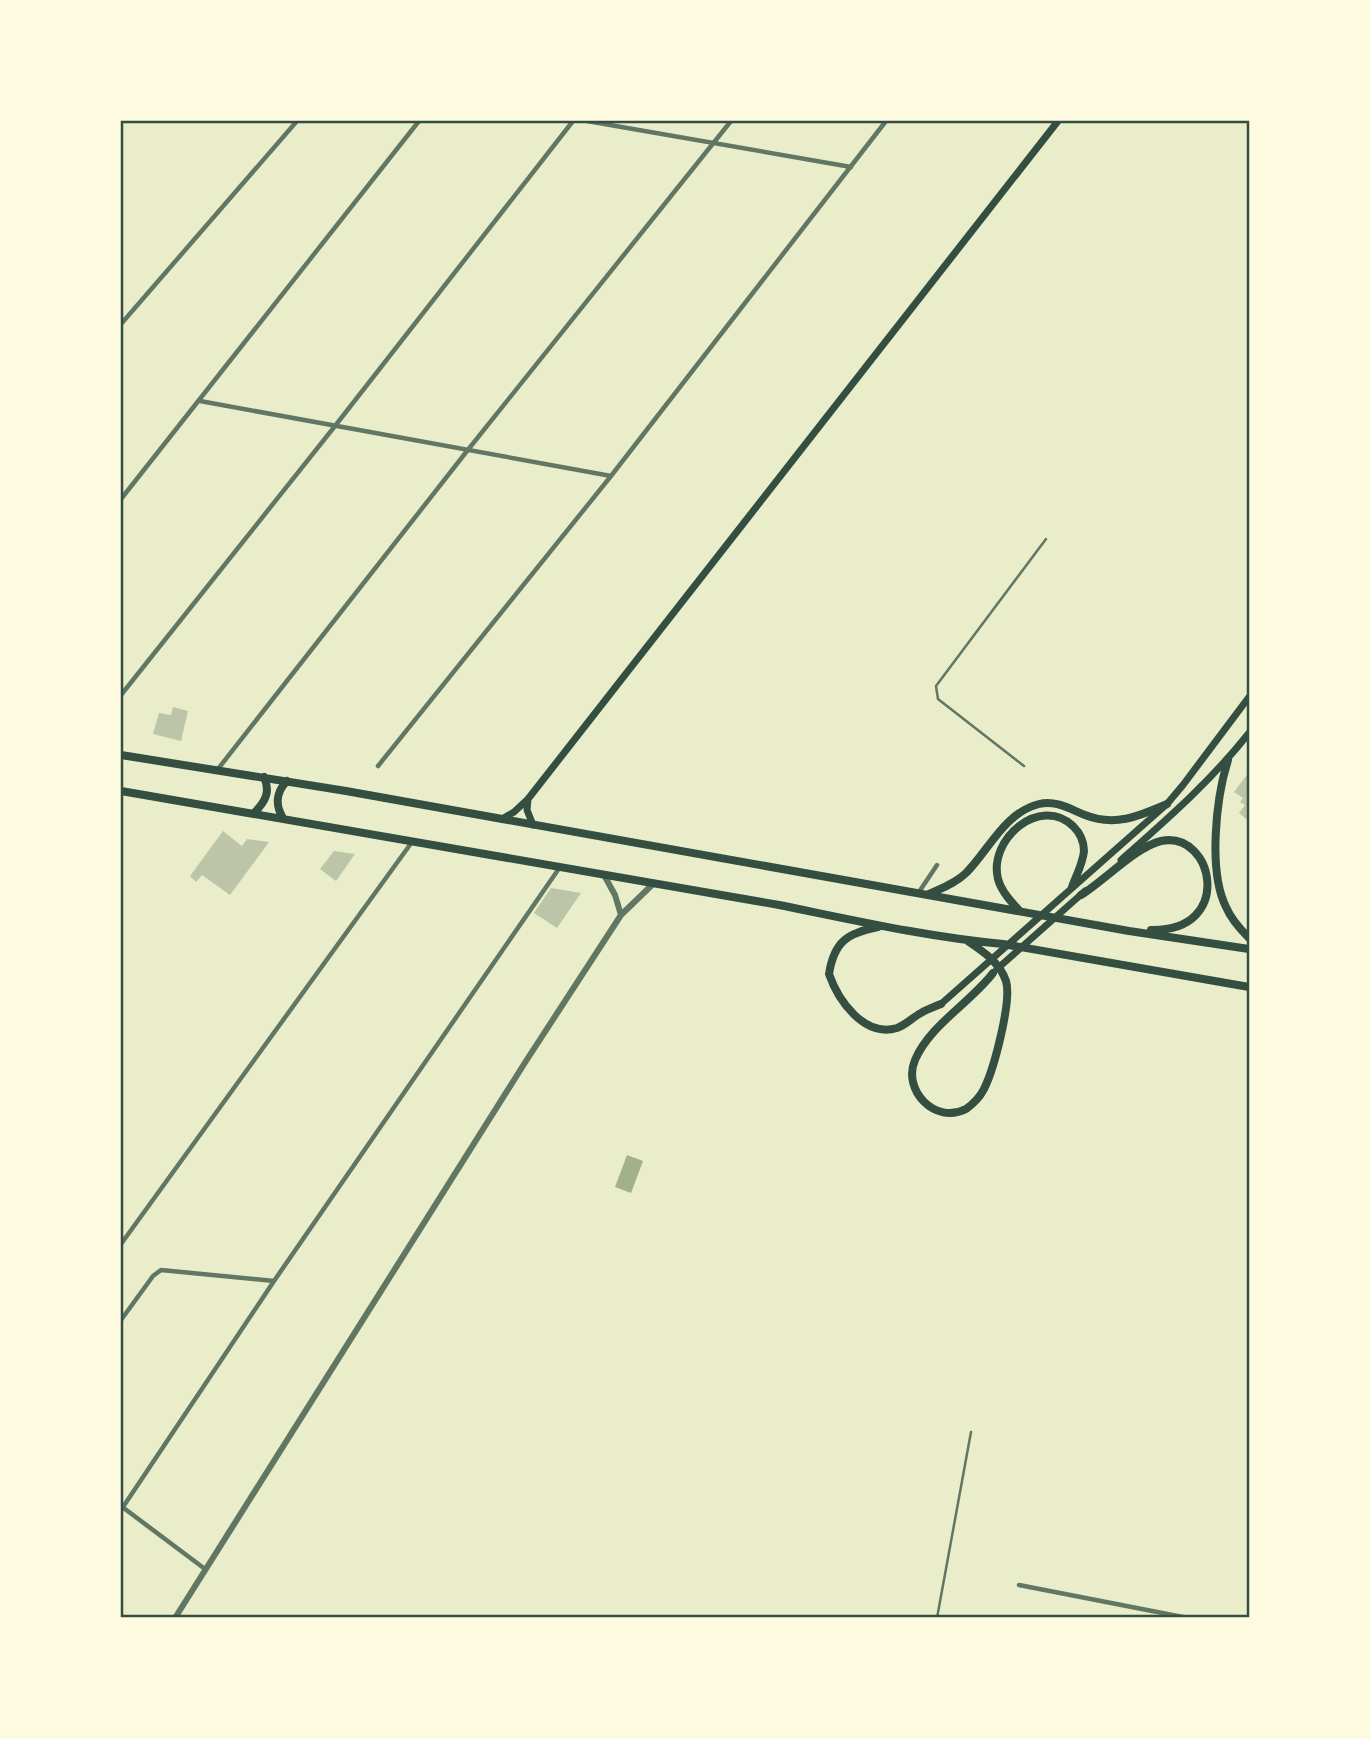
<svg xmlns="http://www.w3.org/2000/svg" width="1370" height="1739" font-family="Overpass,sans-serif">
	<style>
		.water { fill: #a3b18a }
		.building { fill: #bcc5a7 }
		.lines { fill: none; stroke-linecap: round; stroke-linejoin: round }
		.service { stroke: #617663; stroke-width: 2.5 }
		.minor { stroke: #617663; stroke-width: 4.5 }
		.tertiary { stroke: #617663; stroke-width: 6 }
		.secondary { stroke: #344e41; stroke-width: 7 }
		.trunk { stroke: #344e41; stroke-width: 8 }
		.neatline { fill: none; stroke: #344e41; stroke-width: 2.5 }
	</style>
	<rect width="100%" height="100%" fill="#e9edc9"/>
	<!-- water -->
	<path class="water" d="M627 1155 643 1161 631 1193 615 1187Z"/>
	<!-- building -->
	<path class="building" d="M173 707 188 711 181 741 153 734 159 713 171 715Z
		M1249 772V818L1246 819 1239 813 1245 805 1240 802 1243 798 1234 792Z
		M223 831 242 846 247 839 269 842 230 895 202 875 196 882 190 876Z
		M334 851 355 854 336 881 320 869Z
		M551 888 581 893 557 928 534 913Z"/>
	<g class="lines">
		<!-- service -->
		<path class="service" d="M1024 766 938 699 936 686 1046 539
			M937 1618 971 1432"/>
		<!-- minor -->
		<path class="minor" d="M587 121 851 167
			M121 324 297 121
			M200 401 611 476
			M121 499 419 121
			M121 695 335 426 573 121
			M378 766 611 476 886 121
			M218 769 467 451 731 121
			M919 892 937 865
			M121 1244 412 842
			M121 1320 153 1276 161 1270 274 1281
			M121 1506 205 1569
			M121 1510 274 1281 560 867
			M1019 1585 1188 1618"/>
		<!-- tertiary -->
		<path class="tertiary" d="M604 875 615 895 621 915
			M175 1618 526 1061 621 915 653 884"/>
		<!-- secondary -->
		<path class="secondary" d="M528 799 527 810 533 825
			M502 819 514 812 528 799 1058 121
			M1121 860C1166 820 1211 781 1249 733
			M997 969 1085 891
			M941 1004 1167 804 1183 785 1249 697"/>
		<!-- trunk -->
		<path class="trunk" d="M121 755 346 791 1129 931 1249 949
			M1228 760C1216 798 1208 871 1226 907 1231 919 1240 929 1249 938
			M121 791 779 905C853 920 927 937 1003 944L1249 987
			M254 813C265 802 271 792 264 777
			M283 818C275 805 276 792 287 781
			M929 894C942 888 956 883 966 873 989 850 1004 813 1039 804 1056 800 1070 809 1085 815 1115 827 1139 816 1167 804
			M1081 895C1105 880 1136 847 1161 841 1214 830 1235 932 1151 930
			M1019 910C1010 901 1001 891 998 879 988 839 1040 795 1073 826 1080 833 1084 842 1084 851 1083 863 1076 876 1072 887
			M878 927C847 933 834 942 829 974 838 1000 864 1038 897 1028 906 1025 913 1017 921 1013 927 1009 934 1007 941 1004
			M969 942C984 952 1000 963 1006 981 1012 1001 994 1069 984 1089 980 1097 973 1104 966 1109 935 1125 902 1090 915 1060 930 1025 970 1003 993 973"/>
	</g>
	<!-- border -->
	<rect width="1370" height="1739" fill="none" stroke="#fefae0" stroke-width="245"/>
	<rect x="122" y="122" width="1126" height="1494" class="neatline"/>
</svg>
